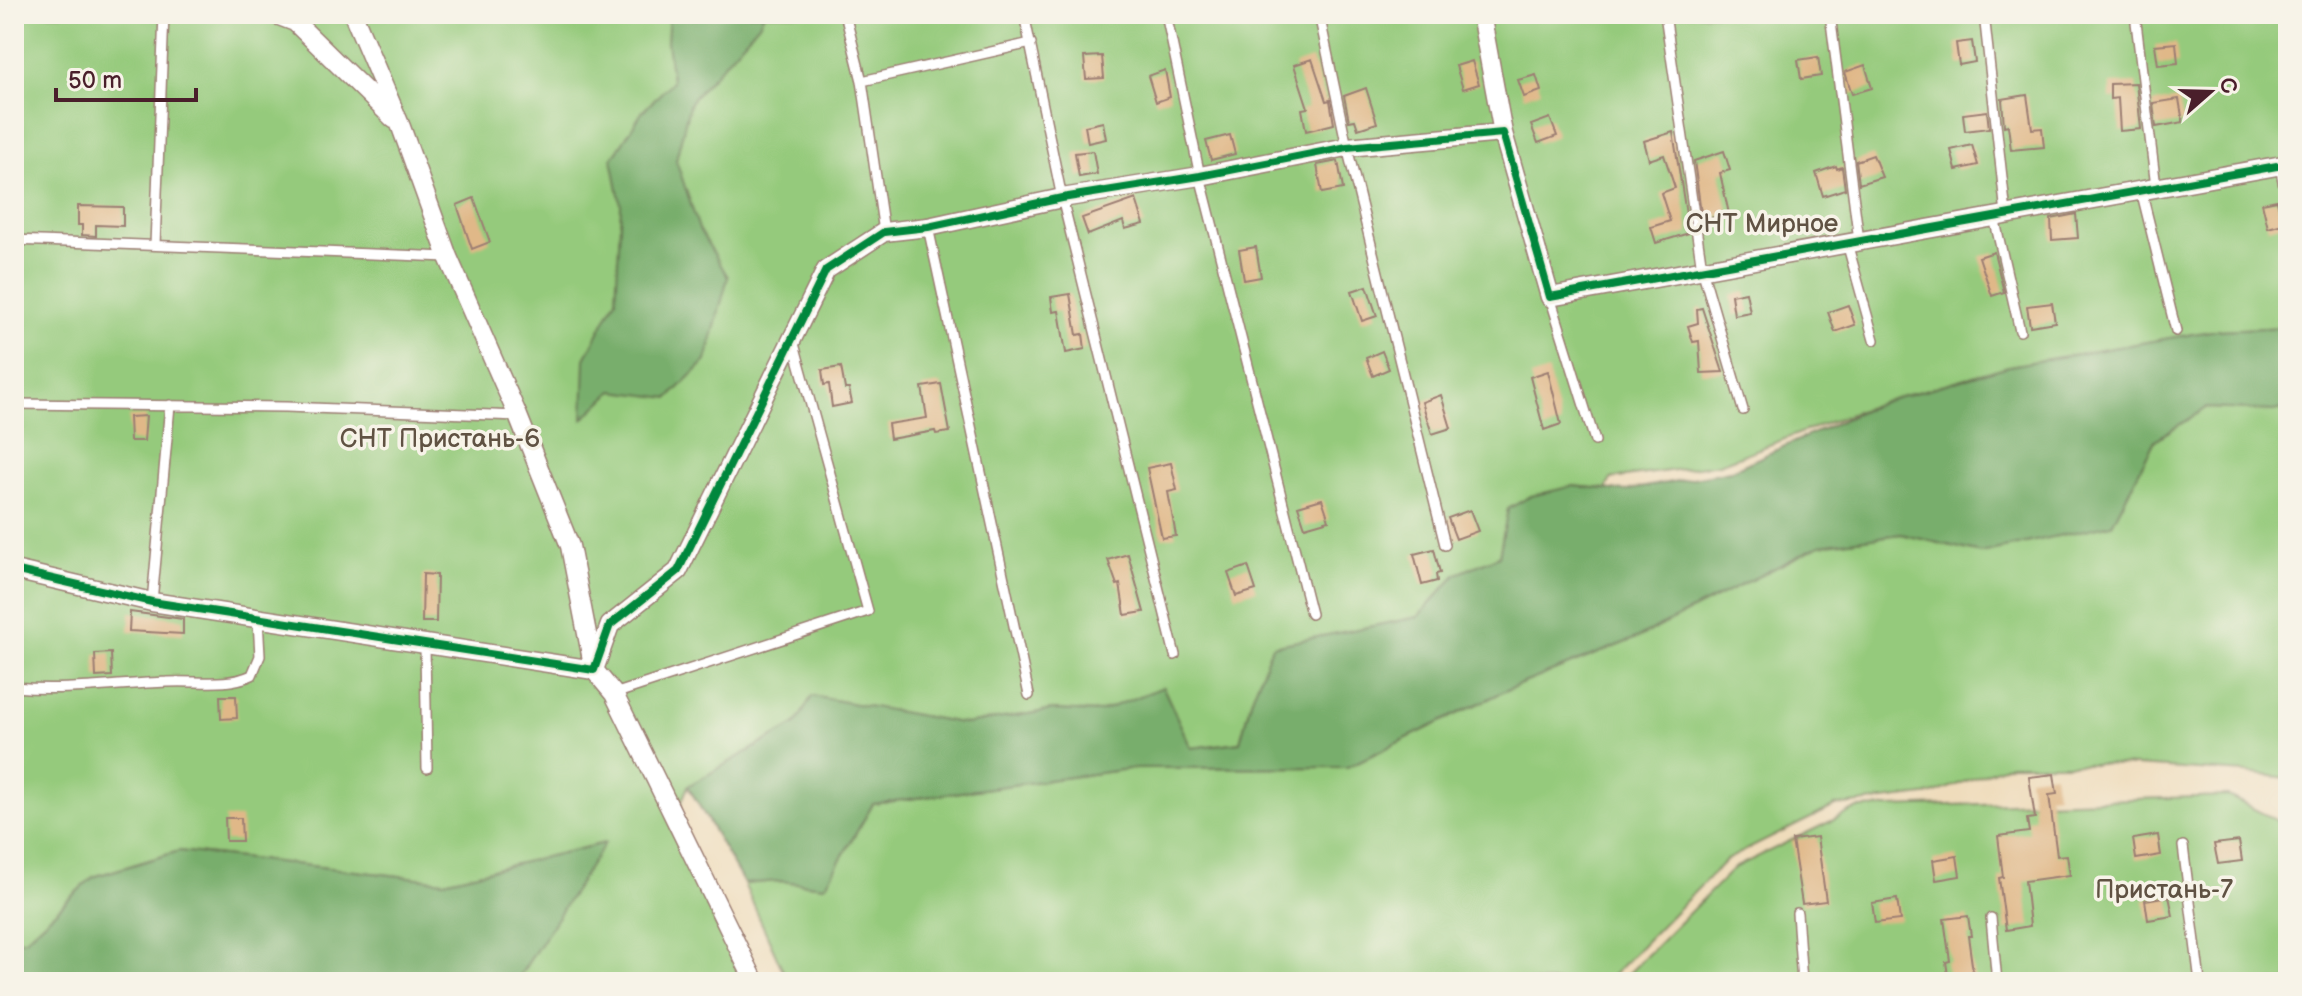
<svg xmlns="http://www.w3.org/2000/svg" width="2302" height="996" font-family="'Balsamiq Sans',sans-serif">
	<style>
		.green { fill: #95ca7c; stroke: #707454; stroke-width: 2 }
		.forest { fill: #78ae6c; stroke: #61664c; stroke-width: 2 }
		.building { fill: #e0b888 }
		.lines { fill: none; stroke-linecap: round; stroke-linejoin: round }
		.lane-casing { stroke: #9c7e73; stroke-width: 12 }
		.street-casing { stroke: #9c7e73; stroke-width: 21 }
		.lane { stroke: #fff; stroke-width: 9 }
		.street { stroke: #fff; stroke-width: 18 }
		.cycleway-casing { stroke: #f7f3e8; stroke-width: 13 }
		.cycleway { stroke: #00873e; stroke-width: 8 }
		.labels { text-anchor: middle; dominant-baseline: central; stroke-width: 7; stroke-linejoin: round; paint-order: stroke }
		.park-label { font-size: 26px; fill: #605243; stroke: #f7f3e8 }
	</style>
	<rect width="100%" height="100%" fill="#f7f3e8"/>
	<filter id="ink" filterUnits="userSpaceOnUse"><feTurbulence type="fractalNoise" baseFrequency=".0125" numOctaves="2"/><feDisplacementMap in="SourceGraphic" scale="16" xChannelSelector="R" yChannelSelector="G"/><feConvolveMatrix kernelMatrix="1 2 1 2 8 2 1 2 1" color-interpolation-filters="sRGB"/></filter>
	<filter id="wash" filterUnits="userSpaceOnUse"><feTurbulence type="fractalNoise" baseFrequency=".006" numOctaves="4" result="noise"/><feDisplacementMap in="SourceGraphic" scale="32" xChannelSelector="R" yChannelSelector="G"/><feGaussianBlur stdDeviation="1.8" result="paint"/><feColorMatrix in="noise" values="0 0 0 0 0 0 0 0 0 0 0 0 0 0 0 0 0 1.4 0 .05"/><feComposite in="paint" operator="in"/></filter>
	<g filter="url(#wash)">
		<rect width="100%" height="100%" fill="#efdcbb"/>
		<!-- green -->
		<path class="green" d="M14 14H2288V327L2216 330 2009 366 1882 402 1719 464 1611 479 1606 489 1573 486 1508 509 1499 556 1457 574 1418 617 1272 646 1251 701 1240 742 1191 748 1163 688 1099 712 1053 710 966 724 812 696 796 724 688 786 671 828 743 982H511L517 980 604 843 444 881 179 851 93 877 25 939 14 941Z
			M2206 408 2274 411 2288 408V778L2246 773 2103 764H2010L1933 794 1835 806 1726 860 1606 982H788L744 884 780 881 825 886 873 804 1136 768 1347 767 1511 688 1639 637 1820 545 1901 534 1981 553 2112 524 2155 440Z
			M2228 796 2288 826V982H1620L1734 868 1858 808Z"/>
		<!-- forest -->
		<path class="forest" d="M669 14H764L759 24 690 102 676 160 699 229 728 277 706 361 669 398 613 391 583 419 585 359 616 299 621 205 612 159 643 111 672 82 667 42Z
			M2288 327V408L2274 411 2206 408 2155 440 2112 524 1981 553 1901 534 1820 545 1639 637 1511 688 1347 767 1136 768 873 804 825 886 780 881 744 884 688 786 796 724 812 696 966 724 1053 710 1099 712 1163 687 1191 748 1240 742 1251 701 1272 646 1418 617 1457 574 1499 556 1508 509 1531 496 1573 486 1624 491 1730 471 1882 402 2009 366 2216 330Z
			M605 843 517 980 511 982H14V941L25 939 93 877 179 851 444 881Z"/>
		<g id="blocks">
			<!-- building -->
			<path class="building" d="M1972 41 1975 62 1959 65 1956 43Z
				M2176 43 2178 63 2158 65 2155 45Z
				M1102 56 1104 78 1086 79 1084 57Z
				M1818 57 1821 76 1801 79 1798 60Z
				M1312 59 1326 101 1330 100 1334 124 1306 131 1302 109 1308 108 1294 65Z
				M1472 61 1479 84 1463 89 1456 66Z
				M1865 65 1872 88 1852 94 1845 72Z
				M1165 70 1170 97 1156 102 1148 76Z
				M1536 75 1541 91 1524 97 1518 80Z
				M2136 83 2141 129 2120 131 2118 98 2110 99V84Z
				M1366 88 1377 123 1358 129 1355 120 1349 121 1344 96Z
				M2027 95 2032 129 2042 128 2044 147 2011 150 2008 125 2004 126 2002 99Z
				M2179 99 2183 122 2156 127 2153 103Z
				M1987 111 1989 128 1965 131 1963 114Z
				M1550 118 1557 136 1538 143 1531 125Z
				M1103 122 1106 139 1088 143 1085 126Z
				M1673 132 1689 233 1656 243 1651 227 1670 221 1661 193 1675 188 1664 155 1649 160 1644 141Z
				M1230 135 1235 154 1211 160 1206 141Z
				M1972 145 1978 165 1956 170 1951 150Z
				M1093 151 1097 174 1079 177 1075 153Z
				M1724 151 1730 170 1720 173 1729 214 1702 220 1694 161Z
				M1873 155 1882 177 1859 184 1856 161Z
				M1338 161 1343 189 1322 193 1317 165Z
				M1836 166 1837 169 1842 167 1845 189 1823 196 1816 173Z
				M474 198 490 242 472 249 457 205Z
				M1136 199 1144 224 1125 229 1123 221 1088 235 1082 218Z
				M2277 200 2283 224 2268 228 2262 203Z
				M78 206 123 207V226L96 225V236L82 235V225H78Z
				M2076 214 2078 238 2052 240 2051 219Z
				M1256 247 1261 277 1244 280 1239 250Z
				M1994 252 2004 292 1992 296 1979 257Z
				M1367 286 1377 316 1362 321 1352 291Z
				M1746 292 1750 312 1734 315 1731 295Z
				M1070 294 1077 335 1083 334 1085 349 1066 353 1059 311 1053 312 1051 297Z
				M2052 303 2055 322 2030 326 2027 306Z
				M1848 305 1855 325 1835 332 1828 312Z
				M1702 308 1720 363 1723 372 1701 373 1699 341 1693 342 1688 326 1698 323 1697 309Z
				M1382 351 1389 369 1373 376 1366 358Z
				M841 367 845 389H849L852 403 832 407 829 384 824 385 822 370Z
				M1548 371 1561 424 1544 430 1530 377Z
				M941 384 950 432 936 434 935 431 890 439 888 424 927 418 922 387Z
				M1441 395 1451 428 1432 434 1422 402Z
				M146 416 144 441H130L129 417Z
				M1171 463 1177 490 1168 492 1176 536 1162 538 1147 468Z
				M1322 499 1329 520 1305 527 1298 506Z
				M1470 510 1478 531 1456 539 1448 518Z
				M1434 549 1440 573 1436 574 1437 581 1422 585 1414 554Z
				M1128 554 1144 612 1125 615 1120 584 1117 585 1108 560Z
				M1248 566 1256 590 1236 596 1228 573Z
				M423 574 437 575 436 622H422Z
				M130 612 183 619V634L129 631Z
				M111 653 112 676 96 677 95 654Z
				M220 696H236L237 718 221 719Z
				M2054 774 2057 794 2049 795 2057 856 2067 855 2070 875 2025 881 2030 926 2006 930 1999 878 2003 877 1998 836 2029 832 2027 819 2035 818 2029 777Z
				M225 818H241L242 841H226Z
				M2158 835 2161 855 2136 859 2133 839Z
				M1817 837 1826 901 1802 904 1792 840Z
				M2239 841 2242 861 2218 864 2214 844Z
				M1957 856 1960 876 1936 880 1933 860Z
				M2169 896 2173 916 2148 920 2145 900Z
				M1897 899 1900 920 1875 923 1872 903Z
				M1968 916 1971 936H1968L1974 979 1949 982 1946 962 1950 961 1944 919Z"/>
		</g>
	</g>
	<g filter="url(#ink)">
		<use href="#blocks" fill-opacity="0" stroke="#9c7e73" stroke-width="2"/>
		<g class="lines">
			<!-- lane casing -->
			<g class="lane-casing">
				<path id="lane" d="M845 14 862 81 884 232
					M1024 14 1062 198 1175 655
					M1166 14 1200 176 1311 614
					M1319 14 1347 147 1445 545
					M1665 14 1702 269 1743 410
					M1830 14 1859 241
					M1984 14 2006 214
					M2135 14 2156 187
					M862 81 1031 43
					M2280 165 2288 208
					M2141 190 2176 331
					M1994 217 2020 331
					M928 227 1029 695
					M14 240 448 257
					M1847 243 1874 340
					M155 245 164 14
					M1550 297 1595 441
					M14 404 286 407 518 416
					M152 602 170 405
					M425 646 427 768
					M14 687C66 692 116 684 167 682 196 680 226 687 252 675L260 656 258 619
					M614 694 868 611 793 340
					M2183 846 2200 982
					M1797 913 1802 982
					M1991 918 1997 982"/>
			</g>
			<!-- street casing -->
			<g class="street-casing">
				<path id="street" d="M274 14 295 22 394 119
					M353 14 401 127 448 257 518 416 570 546 594 670 614 694 755 982
					M1481 14 1503 133
					M14 570 152 602 594 670 610 625 678 571 826 270 884 232 928 227 1062 198 1200 176 1347 147 1503 133 1550 297 2288 164"/>
			</g>
			<!-- lane -->
			<use href="#lane" class="lane"/>
			<!-- street -->
			<use href="#street" class="street"/>
			<!-- cycleway casing -->
			<g class="cycleway-casing">
				<path id="cycleway" d="M14 570 152 602 594 670 610 625 678 571 826 270 884 232 928 227 1062 198 1200 176 1347 147 1503 133 1550 297 2288 164"/>
			</g>
			<!-- cycleway -->
			<use href="#cycleway" class="cycleway"/>
		</g>
	</g>
	<g class="labels">
		<!-- park labels -->
		<g class="park-label">
			<text x="1762" y="224">СНТ Мирное</text>
			<text x="440" y="439">СНТ Пристань-6</text>
			<text x="2164" y="890">Пристань-7</text>
		</g>
	</g>
	<!-- margin -->
	<rect width="2302" height="996" fill="none" stroke="#f7f3e8" stroke-width="48"/>
	<!-- north arrow -->
	<g transform="translate(2210 92) rotate(70)" stroke="#f7f3e8" stroke-width="6" paint-order="stroke">
	<path d="M0-6L14 30L0 20L-14 30Z" fill="#4a1f2b"/>
	<text y="-12" font-size="22" font-weight="bold" text-anchor="middle" fill="#4a1f2b">С</text>
	</g>
	<!-- scale -->
	<path d="M56 88v12h140v-12" fill="none" stroke="#4a1f2b" stroke-width="4"/>
	<text x="68" y="88" font-size="24" fill="#4a1f2b" stroke="#f7f3e8" stroke-width="6" paint-order="stroke">50 m</text>
</svg>
